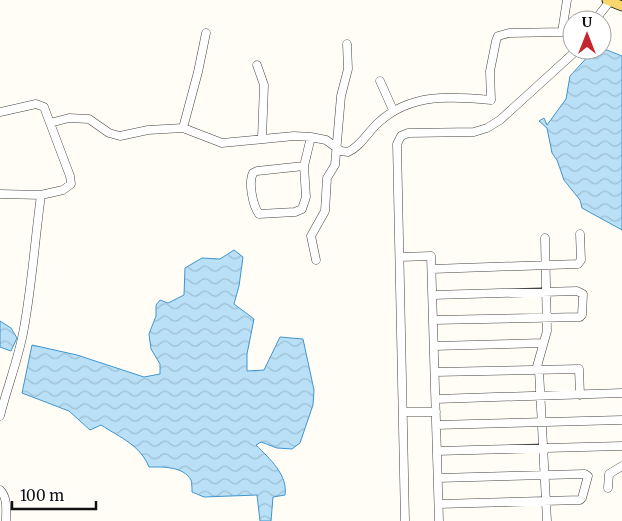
<svg xmlns="http://www.w3.org/2000/svg" width="622" height="521" font-family="Merriweather,serif">
	<style>
		.water { fill: url(#water-waves); stroke: #3f96cf }
		.lines { fill: none; stroke-linecap: round; stroke-linejoin: round }
		.minor-casing { stroke: #444; stroke-width: 9 }
		.major-casing { stroke: #222; stroke-width: 11 }
		.minor { stroke: #fff; stroke-width: 8 }
		.major { stroke: #f9d66b; stroke-width: 9 }
	</style>
	<defs>
		<pattern id="water-waves" width="16" height="10" patternUnits="userSpaceOnUse" patternTransform="scale(1.25)"><rect width="16" height="10" fill="#b9e0f7"/><path d="M0 5q4-4 8 0t8 0" fill="none" stroke="#9ebfd3"/></pattern>
	</defs>
	<rect width="100%" height="100%" fill="#fffdf5"/>
	<!-- water -->
	<path class="water" d="M607 50 622 56V230L582 208 580 200 564 180 557 160 552 153 547 128 539 121 544 118 547 125 566 99 570 76 593 51Z
		M234 250 243 257 239 286 234 304 254 319 247 354V371L264 370 280 337 303 339 314 390 313 405 300 443 292 449 277 448 261 442 256 445C270 459 288 475 285 495L273 497 271 521H260L257 495 204 497 192 492C192 489 192 483 191 480 183 466 163 467 149 467 140 445 121 438 101 425L90 430 69 411 22 393 32 345 77 355 144 377 160 374V364L151 349 149 334 156 316V305L160 300 168 303 184 295 185 268 202 258 220 259Z
		M0 321 11 328 17 338 11 351 0 347Z"/>
	<g class="lines">
		<!-- minor casing -->
		<g class="minor-casing">
			<path id="minor" d="M597 20 599 15 610 1
				M257 65 264 85 262 138
				M380 81 393 110
				M0 112 36 104 44 107 50 123 69 118 89 119 109 133 120 136 148 130 183 128 222 143 294 136 311 137 326 140 341 151 348 152C360 147 368 132 378 123 410 93 451 96 491 100L490 71 496 41 498 36 509 33 562 32 567 0
				M183 128 198 72 206 33
				M304 166 306 197 302 209 295 212 259 214C253 206 248 183 253 173L257 171Z
				M304 166 311 137
				M0 194 41 195
				M400 257 431 256 439 521
				M316 260 311 236 325 211 327 178 335 165 341 96 348 69 347 44
				M432 269 578 264 581 260 580 234
				M433 295 577 291 583 294 582 315 580 317 434 320
				M434 346 543 343
				M536 370 547 331 545 238
				M539 370 547 521
				M435 372 579 369 580 395
				M436 399 622 393
				M403 412H436
				M0 416C7 387 19 358 24 328 32 284 35 239 41 195L63 190 71 184 70 176 50 123
				M436 425 622 420
				M437 451 622 446
				M438 478 585 474 588 476 582 498 580 500 439 504
				M608 488 609 474 622 466
				M0 490C8 498 6 510 6 521
				M405 521 397 144 401 136 408 133 474 132 487 128 500 120 577 50"/>
		</g>
		<!-- major casing -->
		<g class="major-casing">
			<path id="major" d="M607 0 622 6"/>
		</g>
		<!-- minor -->
		<use href="#minor" class="minor"/>
		<!-- major -->
		<use href="#major" class="major"/>
	</g>
	<!-- north arrow -->
	<g transform="translate(587 35)"><circle r="24" fill="#ffffff" stroke="#a0a0a0"/>
	<path d="M0-4L9 19L0 12L-9 19Z" fill="#c4262e"/>
	<text y="-8" font-size="14" font-weight="bold" text-anchor="middle" fill="#111111">U</text>
	</g>
	<!-- scale -->
	<path d="M12 501v8h84v-8" fill="none" stroke="#111111" stroke-width="2.5"/>
	<text x="20" y="501" font-size="15" fill="#111111" stroke="#ffffff" stroke-width="4" paint-order="stroke">100 m</text>
</svg>
